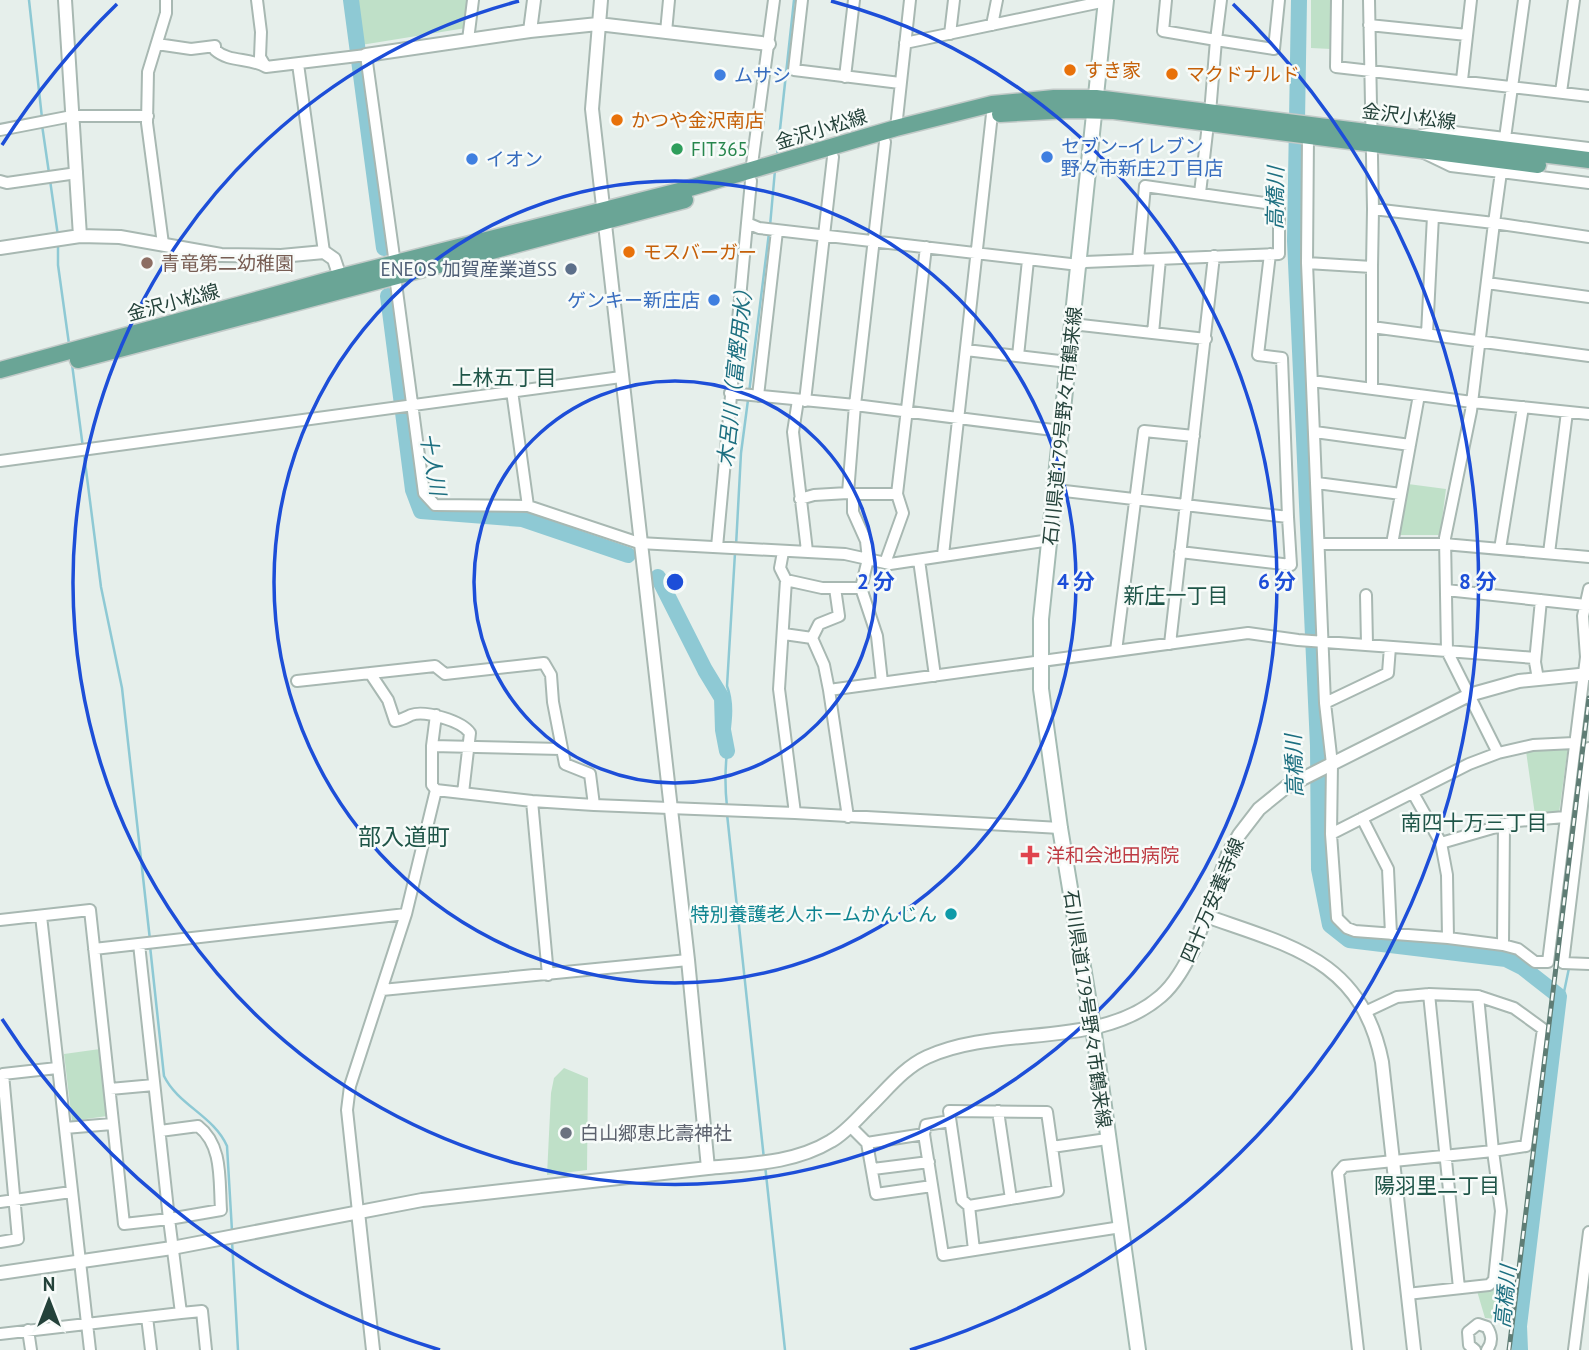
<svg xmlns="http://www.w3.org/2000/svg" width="1589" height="1350" font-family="'PT Sans','Noto Sans JP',sans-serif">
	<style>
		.green { fill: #bfe0c8 }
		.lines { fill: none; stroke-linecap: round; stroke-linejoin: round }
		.stream { stroke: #8ec9d4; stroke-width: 2.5 }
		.river { stroke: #8ec9d4; stroke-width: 16 }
		.minor-casing { stroke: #a8b8b2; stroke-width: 14 }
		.tertiary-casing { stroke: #a8b8b2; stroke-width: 16 }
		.secondary-casing { stroke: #a4bbb3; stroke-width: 18 }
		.primary-casing { stroke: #c2cac8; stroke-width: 19 }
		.minor { stroke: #fff; stroke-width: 10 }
		.tertiary { stroke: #fff; stroke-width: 12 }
		.secondary { stroke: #fff; stroke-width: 14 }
		.primary { stroke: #6aa596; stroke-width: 16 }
		.rail-casing { stroke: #5f7d75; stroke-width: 5 }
		.rail { stroke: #f7fbf9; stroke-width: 2.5; stroke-dasharray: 8; stroke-linecap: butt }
		.ring { fill: none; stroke: #1d4ed8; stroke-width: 3.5 }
		.food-dot { fill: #e8710a; stroke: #f7fbf9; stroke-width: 2.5 }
		.shop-dot { fill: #3f7fe0; stroke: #f7fbf9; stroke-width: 2.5 }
		.leisure-dot { fill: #2e9e5b; stroke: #f7fbf9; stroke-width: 2.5 }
		.education-dot { fill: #8d6e63; stroke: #f7fbf9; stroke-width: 2.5 }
		.service-dot { fill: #5c6f8a; stroke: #f7fbf9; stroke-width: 2.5 }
		.health-dot { fill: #e0444e; stroke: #f7fbf9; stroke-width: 2.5 }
		.culture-dot { fill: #0f9aa8; stroke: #f7fbf9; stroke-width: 2.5 }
		.worship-dot { fill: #6b7280; stroke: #f7fbf9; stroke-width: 2.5 }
		.labels { text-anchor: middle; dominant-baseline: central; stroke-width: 5; stroke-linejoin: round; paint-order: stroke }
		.food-label { font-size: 19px; fill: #c56008; stroke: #f7fbf9; text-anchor: start }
		.shop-label { font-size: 19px; fill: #366cbe; stroke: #f7fbf9; text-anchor: start }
		.street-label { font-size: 19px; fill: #24423a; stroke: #f7fbf9 }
		.leisure-label { font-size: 19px; fill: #27864d; stroke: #f7fbf9; text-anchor: start }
		.education-label { font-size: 19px; fill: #785e54; stroke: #f7fbf9; text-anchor: start }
		.service-label { font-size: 19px; fill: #4e5e75; stroke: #f7fbf9; text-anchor: end }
		.health-label { font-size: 19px; fill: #be3a42; stroke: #f7fbf9; text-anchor: start }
		.culture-label { font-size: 19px; fill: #0d838f; stroke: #f7fbf9; text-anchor: end }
		.worship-label { font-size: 19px; fill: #5b616d; stroke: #f7fbf9; text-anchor: start }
		.water-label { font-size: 21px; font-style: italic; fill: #1c6f80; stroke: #f7fbf9 }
		.neighbourhood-label { font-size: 21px; fill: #1f5548; stroke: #f7fbf9 }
		.quarter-label { font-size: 23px; fill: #1f5548; stroke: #f7fbf9 }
		.centre { fill: #1d4ed8; stroke: #f7fbf9; stroke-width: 3.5 }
		.ring-label { font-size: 21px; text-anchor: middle; font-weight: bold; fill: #1d4ed8; stroke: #f7fbf9; stroke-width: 5; stroke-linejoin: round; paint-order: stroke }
	</style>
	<rect width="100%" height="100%" fill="#e6efeb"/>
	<!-- green -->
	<path class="green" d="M355 0H469L466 28 361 45Z
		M1311 0H1331V49L1311 48Z
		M1408 484 1446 489 1440 535H1399Z
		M1568 747 1559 813 1535 815 1526 751Z
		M100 1049 107 1116 72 1121 64 1054Z
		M564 1068 588 1078 587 1170 547 1175 551 1093 554 1078Z
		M1510 1288 1507 1320 1485 1318 1477 1291Z"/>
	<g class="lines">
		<!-- stream -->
		<path class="stream" d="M29 0 42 118
			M42 125 49 173
			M777 157 794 0
			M50 180 58 236
			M770 226 775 170
			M58 243V265L69 344
			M72 364 83 448
			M749 393 769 233
			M84 454 101 587 122 688 150 940
			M736 546 741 453 748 400
			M727 807C725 789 725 770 727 752 729 729 735 708 727 686L735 553
			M727 814 764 1159
			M150 946 164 1076C178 1105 214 1116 227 1146L232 1231
			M1559 996 1564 992 1569 968H1572
			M765 1165 785 1350
			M232 1241 238 1350
			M1519 1343 1523 1350"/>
		<!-- river -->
		<path class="river" d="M351 0 384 248
			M1299 0 1295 241 1318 746 1319 869 1330 925 1349 940 1506 959 1522 967 1559 996 1519 1326 1520 1350
			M388 296 413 490 421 511 522 519 628 555
			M658 577 705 670 722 698 723 730 727 751"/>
		<!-- minor casing -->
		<g class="minor-casing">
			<path id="minor" d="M257 0 261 32 260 57 266 67
				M802 0 794 70 900 83
				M1166 0 1163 31 1216 40 1221 0
				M1337 0 1336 67 1589 96
				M1369 0 1373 209
				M1524 0 1505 138 1589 148
				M992 25 997 0
				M1369 25 1467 35
				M666 32 669 0
				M950 34 954 0
				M468 40 473 0
				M905 43 1106 1
				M157 44 191 49 215 46V50C230 63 249 57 266 67L366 55 395 264
				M298 64 324 252
				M845 77 854 0
				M1462 80 1471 0
				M1561 92 1574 0
				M1210 113 1216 40 1274 49 1279 0
				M896 128 910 0
				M0 130 72 116H148
				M1421 135 1446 131 1505 138
				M1308 136 1307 263 1325 703 1332 764 1331 834
				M751 172 774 0
				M1501 172 1589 183
				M0 181 7 183 77 173
				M751 181 747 223 759 228 1079 265 1085 262 1279 254V205L1145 186 1138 260
				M1200 193 1208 124
				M163 244 147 123 148 72 166 13V0
				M1307 263 1372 267 1373 209 1494 223 1501 172 1451 166 1424 153
				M1372 267V388
				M395 276 424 493 435 505 528 506
				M1487 283 1589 297
				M1072 324 1206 339
				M1372 327 1589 356
				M1153 333 1160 259
				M1427 334 1433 216
				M966 350 1068 362
				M1018 356 1028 260
				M1312 381 1472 402 1589 414
				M512 391 528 506 639 543 845 554 890 564 1050 540
				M730 393 855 405 1061 431
				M758 396 777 231
				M798 400 793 432 807 551
				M805 401 833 157
				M1315 432 1410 445
				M0 461 621 377
				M1317 483 1401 494
				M1056 490 1288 517 1282 358 1258 355 1270 254
				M853 494H897
				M800 499 814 495 848 493
				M1320 544H1444L1589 557
				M1392 544 1419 395
				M717 547 747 223
				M1500 549 1523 407
				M783 552 780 568 786 580 822 588H861
				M1180 552 1291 565 1288 517
				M1549 553 1567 412
				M943 555 992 114
				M919 560 935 676
				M885 563 903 513 897 494 926 247
				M786 580 779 689 795 813
				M1446 590 1586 605
				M1366 595 1367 644
				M784 634 812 638 824 665 829 690
				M812 638 819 624 839 616 835 588
				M1170 644C1184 514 1200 385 1214 256
				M1116 651 1144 431 1194 436
				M1535 658 1447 651 1445 538 1471 411 1494 223 1589 237
				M370 673 388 700 395 721C402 720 405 718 411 715 425 710 462 721 470 733L463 793
				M1538 679 1535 662 1541 600
				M297 681 435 666 445 674 544 663 551 675 553 702 565 764 590 774 594 805
				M882 682 877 636 861 588 868 559 866 541 853 512V494L848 493 855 405 885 142
				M1325 703 1388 673 1390 647
				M436 715 432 746V785L436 790
				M432 746 561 749
				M1589 748 1563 963 1589 964
				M1498 753 1533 745 1574 743
				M1413 793 1441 843 1447 875 1448 938
				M532 801 548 975
				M848 817 829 690 1248 633 1298 640 1447 651 1498 753 1469 764 1331 834 1337 918 1347 928 1355 931 1448 938 1503 945 1518 949 1535 962H1548L1586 657 1583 616 1589 589
				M1362 818 1388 869 1391 934
				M1441 843 1517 821 1565 817
				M41 916 90 1350
				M0 920 90 910 124 1224 169 1219 181 1313 0 1334
				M139 944 169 1219 221 1210C219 1180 223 1145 198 1126L160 1131
				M1503 945 1504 824
				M94 949 406 914
				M382 990 688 960
				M1429 994 1459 1288
				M110 1089 154 1085
				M998 1111 1011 1199
				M850 1126 867 1143 876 1194 932 1186
				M65 1128 112 1124
				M924 1134 926 1125 950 1121
				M867 1143 924 1134 943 1255 1121 1227
				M1052 1147 1047 1112 949 1111 962 1200 969 1206 1058 1191 1052 1147 1107 1139
				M873 1169 929 1162
				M0 1202 71 1192
				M969 1206 974 1250
				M358 1212 347 1110 350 1086 406 914 436 790 532 801 594 805 795 813 1060 828
				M0 1242 18 1239 3 1074 57 1068
				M1407 1294 1489 1285 1494 1280 1501 1211 1493 1151 1526 1146 1543 1029 1514 1008 1478 996
				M181 1313 202 1311 206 1350
				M147 1317 151 1350
				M28 1330 31 1350
				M1358 1350 1338 1173 1344 1166 1493 1151 1478 996 1429 994 1397 997 1365 1012
				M1475 1350 1469 1345 1468 1332 1478 1324 1487 1327C1492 1335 1493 1342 1487 1350
				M1574 1350 1589 1232"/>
		</g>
		<!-- tertiary casing -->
		<g class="tertiary-casing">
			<path id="tertiary" d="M65 0 80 236
				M530 31 598 24 769 44
				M366 55 530 31 534 0
				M0 248 80 236 120 237 221 255 281 256 324 252 334 259 340 277
				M1206 916C1291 946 1362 960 1382 1062L1414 1350
				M708 1168C750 1164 795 1163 831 1141 845 1133 856 1120 867 1109 886 1091 903 1068 927 1057 999 1024 1099 1050 1161 996 1175 984 1185 965 1194 948L1228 854 1239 835 1259 809 1286 787 1469 695 1519 681 1589 674
				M358 1212 373 1350
				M0 1273 172 1248 422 1200 708 1168 688 960 592 109 601 0"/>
		</g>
		<!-- secondary casing -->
		<g class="secondary-casing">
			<path id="secondary" d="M1106 0 1041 619V689L1060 828 1093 1027 1138 1350"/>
		</g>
		<!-- primary casing -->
		<g class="primary-casing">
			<path id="primary" d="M1000 114 1070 110 1114 111 1538 165
				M78 360 685 200
				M0 370 340 277 683 190 896 128 992 104 1054 98H1096L1589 160"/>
		</g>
		<!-- minor -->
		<use href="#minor" class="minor"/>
		<!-- tertiary -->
		<use href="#tertiary" class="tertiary"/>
		<!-- secondary -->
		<use href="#secondary" class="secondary"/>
		<!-- primary -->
		<use href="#primary" class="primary"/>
		<!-- rail casing -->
		<g class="rail-casing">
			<path id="rail" d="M1509 1350 1589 698"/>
		</g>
		<!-- rail -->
		<use href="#rail" class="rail"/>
	</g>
	<!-- distance rings -->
	<g class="ring">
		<circle cx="675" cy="582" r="201"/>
		<circle cx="675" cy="582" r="401"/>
		<path d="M831 1A602 602 0 1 1 519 1"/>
		<path d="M440 1350A803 803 0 0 1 2 1019M2 145A803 803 0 0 1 117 4M1233 4A803 803 0 0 1 910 1350"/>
	</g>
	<!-- markers -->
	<g class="food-dot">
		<circle cx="1070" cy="70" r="7"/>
		<circle cx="1172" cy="74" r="7"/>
		<circle cx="617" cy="120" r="7"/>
		<circle cx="629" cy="252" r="7"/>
	</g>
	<g class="shop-dot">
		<circle cx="720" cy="75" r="7"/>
		<circle cx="1047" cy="157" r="7"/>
		<circle cx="472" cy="159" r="7"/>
		<circle cx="714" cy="300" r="7"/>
	</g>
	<circle class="leisure-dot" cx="677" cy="149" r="7"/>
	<circle class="education-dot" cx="147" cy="263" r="7"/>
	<circle class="service-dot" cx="571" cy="269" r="7"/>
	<path class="health-dot" d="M1026.5 844.5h7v7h7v7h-7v7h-7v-7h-7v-7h7z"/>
	<circle class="culture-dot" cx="951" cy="914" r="7"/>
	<circle class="worship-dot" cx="566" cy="1133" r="7"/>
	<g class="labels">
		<!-- food labels -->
		<g class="food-label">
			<text x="1084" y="70">すき家</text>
			<text x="1186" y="74">マクドナルド</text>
			<text x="631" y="120">かつや金沢南店</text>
			<text x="643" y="252">モスバーガー</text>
		</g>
		<!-- shop labels -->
		<g class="shop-label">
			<text x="734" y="75">ムサシ</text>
			<text x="1061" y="146">セブン−イレブン<tspan x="1061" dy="22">野々市新庄2丁目店</tspan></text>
			<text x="486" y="159">イオン</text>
			<text x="700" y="300" text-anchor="end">ゲンキー新庄店</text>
		</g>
		<!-- street labels -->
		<g class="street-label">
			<text transform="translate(1409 116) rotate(7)">金沢小松線</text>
			<text transform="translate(821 129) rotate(-17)">金沢小松線</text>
			<text transform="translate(173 302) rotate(-15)">金沢小松線</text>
			<text transform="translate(1062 426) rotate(-84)">石川県道179号野々市鶴来線</text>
			<text transform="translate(1212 900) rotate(-67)">四十万安養寺線</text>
			<text transform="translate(1088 1009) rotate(82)">石川県道179号野々市鶴来線</text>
		</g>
		<!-- leisure labels -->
		<g class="leisure-label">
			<text x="691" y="149">FIT365</text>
		</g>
		<!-- education labels -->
		<g class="education-label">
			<text x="161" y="263">青竜第二幼稚園</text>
		</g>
		<!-- service labels -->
		<g class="service-label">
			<text x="557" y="269">ENEOS 加賀産業道SS</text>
		</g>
		<!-- health labels -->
		<g class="health-label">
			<text x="1046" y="855">洋和会池田病院</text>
		</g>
		<!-- culture labels -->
		<g class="culture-label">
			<text x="937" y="914">特別養護老人ホームかんじん</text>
		</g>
		<!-- worship labels -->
		<g class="worship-label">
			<text x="580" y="1133">白山郷恵比壽神社</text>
		</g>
		<!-- water labels -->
		<g class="water-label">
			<text transform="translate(1275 198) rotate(-89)">高橋川</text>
			<text transform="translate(735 373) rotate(-84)">木呂川（富樫用水）</text>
			<text transform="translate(433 464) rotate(80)">十人川</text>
			<text transform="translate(1294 766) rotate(-92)">高橋川</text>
			<text transform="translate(1505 1297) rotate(-84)">高橋川</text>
		</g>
		<!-- neighbourhood labels -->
		<g class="neighbourhood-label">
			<text x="504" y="377">上林五丁目</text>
			<text x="1176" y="595">新庄一丁目</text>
			<text x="1474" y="822">南四十万三丁目</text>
			<text x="1437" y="1185">陽羽里二丁目</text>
		</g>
		<!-- quarter labels -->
		<g class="quarter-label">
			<text x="404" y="836">部入道町</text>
		</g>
	</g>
	<circle cx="675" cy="582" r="10" class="centre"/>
	<g class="ring-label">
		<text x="876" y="589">2 分</text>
		<text x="1076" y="589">4 分</text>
		<text x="1277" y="589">6 分</text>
		<text x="1478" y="589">8 分</text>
	</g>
	<!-- north arrow -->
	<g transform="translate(49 1301)" stroke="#f7fbf9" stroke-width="5" paint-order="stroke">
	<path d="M0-5L12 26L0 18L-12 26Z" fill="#24423a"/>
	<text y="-10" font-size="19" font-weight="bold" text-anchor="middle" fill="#24423a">N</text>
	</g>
</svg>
